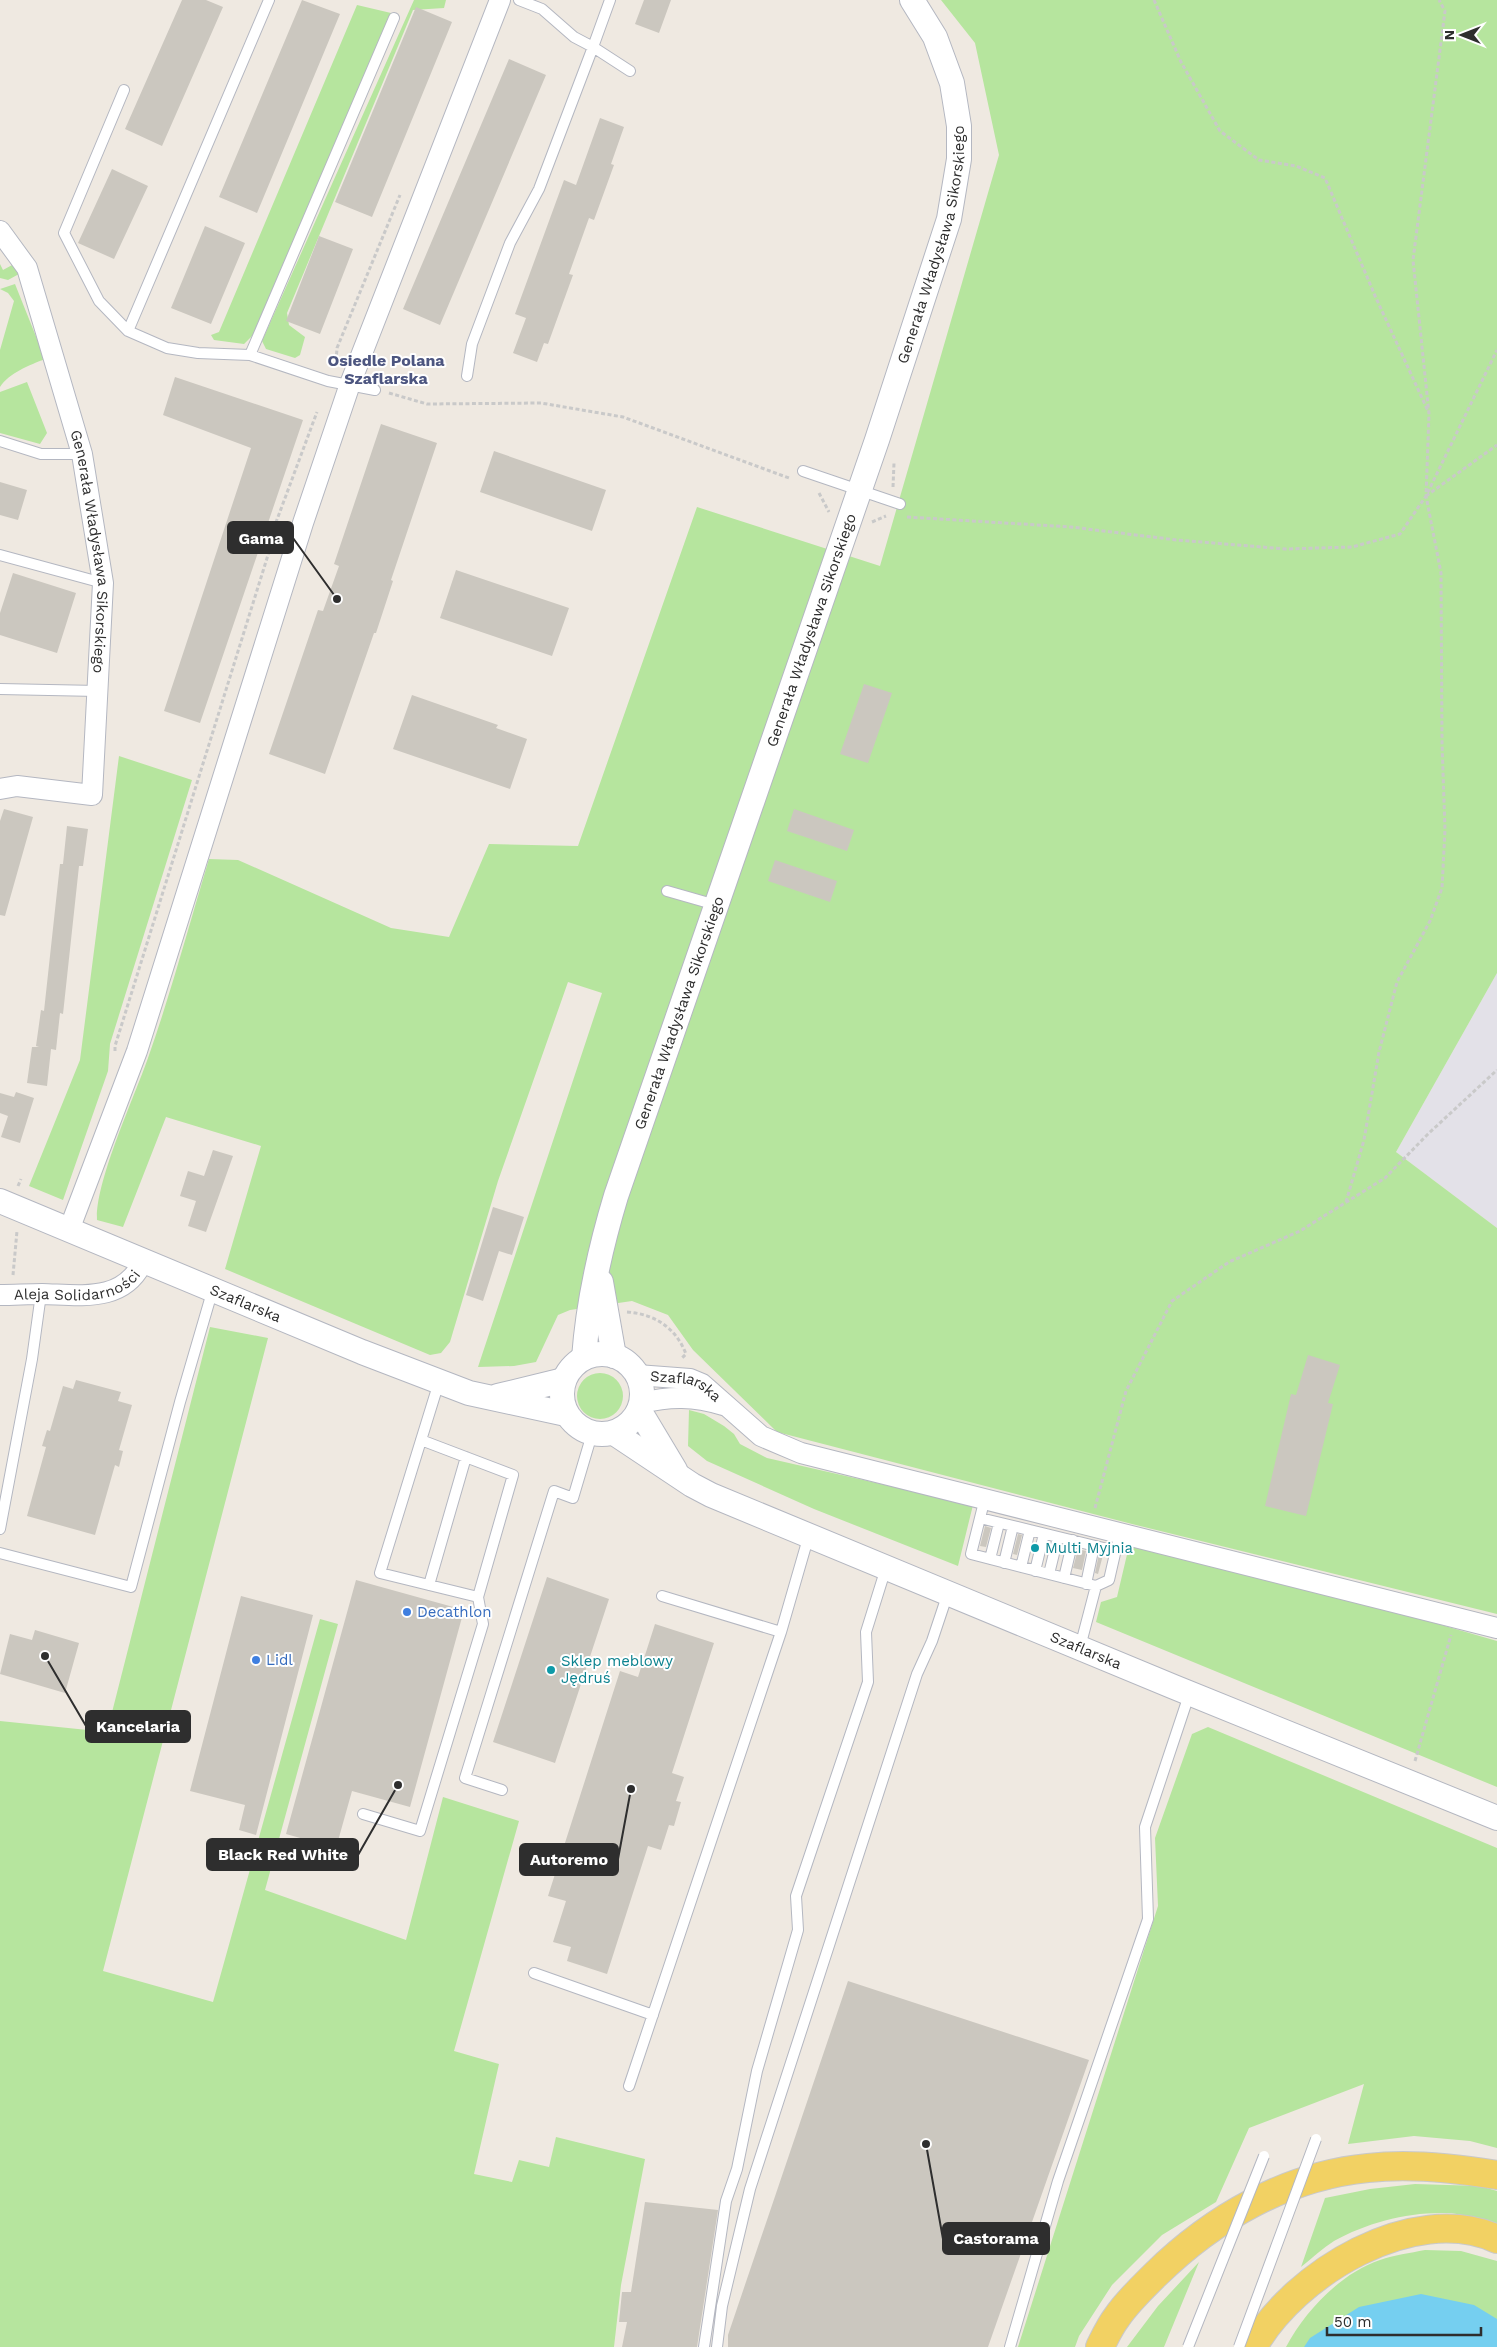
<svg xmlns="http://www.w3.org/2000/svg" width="1497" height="2347" font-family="'Work Sans',sans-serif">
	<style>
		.industrial { fill: #e3e1e8 }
		.green { fill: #b6e59e }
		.water { fill: #75cff0 }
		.building { fill: #cbc7bf }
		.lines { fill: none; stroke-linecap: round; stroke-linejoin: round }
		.service-casing { stroke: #b4b7c1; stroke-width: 12 }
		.minor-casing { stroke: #b4b7c1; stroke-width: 22 }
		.tertiary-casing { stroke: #b4b7c1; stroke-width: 26 }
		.primary-casing { stroke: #c9c9c9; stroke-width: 30 }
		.path { stroke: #c9c9c9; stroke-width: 3; stroke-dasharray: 4 2.5; stroke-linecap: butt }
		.service { stroke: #fff; stroke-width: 10 }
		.minor { stroke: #fff; stroke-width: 20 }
		.tertiary { stroke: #fff; stroke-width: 24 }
		.primary { stroke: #f2d163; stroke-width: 28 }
		.service-bridge-casing { stroke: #b4b7c1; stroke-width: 12; stroke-linecap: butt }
		.service-bridge { stroke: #fff; stroke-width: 10 }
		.culture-dot { fill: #0f9aa8; stroke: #fff; stroke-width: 2 }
		.shop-dot { fill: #3f7fe0; stroke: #fff; stroke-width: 2 }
		.labels { text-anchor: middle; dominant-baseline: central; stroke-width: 4; stroke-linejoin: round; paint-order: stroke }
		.street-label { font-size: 15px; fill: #2e2e2e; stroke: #fff }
		.culture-label { font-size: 15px; fill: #0d838f; stroke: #fff; text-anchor: start }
		.shop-label { font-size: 15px; fill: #366cbe; stroke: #fff; text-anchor: start }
		.neighbourhood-label { font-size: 16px; font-weight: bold; fill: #4d5680; stroke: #fff }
		.leader { fill: none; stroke: #2e2e2e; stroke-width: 2 }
		.callout-dot { fill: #2e2e2e; stroke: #fff; stroke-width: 2 }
		.callout { fill: #2e2e2e; stroke: #2e2e2e; stroke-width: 2 }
		.callout-label { font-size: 16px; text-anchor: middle; font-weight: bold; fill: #fff }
	</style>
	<rect width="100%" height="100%" fill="#efe9e1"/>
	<!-- industrial -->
	<path class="industrial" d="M1497 973V1228L1396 1152Z"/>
	<!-- green -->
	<path class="green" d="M414 0H446L444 8 413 10 287 313 289 325 305 337 300 355 295 358 266 349 262 341Z
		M941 0H1497V973L1396 1152 1497 1228V1614L1132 1524 777 1432 693 1350 668 1315 632 1301 570 1310 558 1315 536 1362 514 1366 478 1367 602 993 568 982 498 1181 450 1342 441 1353 430 1355 225 1269 261 1146 166 1117 123 1227 97 1220C95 1182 134 1098 148 1058 171 993 189 925 209 859L238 860 391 928 449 937 489 844 578 846 697 507 880 566 999 155 975 43Z
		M357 5 391 13 254 334 244 344 214 340 211 335 219 332Z
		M0 264 3 270 14 264 19 274 8 280 0 278Z
		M15 284 45 359C30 365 9 373 0 387V350L14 301 8 293 0 289Z
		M27 382 47 433 40 444 0 433V392Z
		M119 756 192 780 110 1044 108 1071 63 1200 29 1186 80 1060Z
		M210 1327 268 1338 103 1971 213 2002 320 1619 338 1624 265 1890 406 1940 443 1797 519 1821 454 2051 499 2064 474 2174 512 2182 519 2160 549 2167 556 2137 645 2159 621 2285 614 2347H0V1721L107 1732Z
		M577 1396a23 23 0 1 1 46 0a23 23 0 1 1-46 0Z
		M689 1410 704 1414 724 1426 734 1434 740 1444 767 1458 973 1505 958 1566 814 1509 707 1461 688 1446Z
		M1129 1546 1414 1617 1497 1641V1787L1096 1622 1101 1602 1117 1597Z
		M1208 1727 1497 1848V2148L1470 2141 1414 2136 1348 2144 1364 2084 1249 2128 1216 2202 1162 2235 1112 2285 1079 2336 1075 2347H1018L1158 1906 1155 1838 1192 1734Z
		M1415 2184 1480 2186 1497 2191V2225C1480 2220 1463 2213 1445 2213 1408 2212 1366 2223 1334 2241 1323 2248 1312 2258 1301 2267L1325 2198 1370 2189Z
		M1425 2250 1461 2251 1497 2261V2347H1286C1305 2311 1341 2273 1380 2260 1394 2255 1410 2253 1425 2250Z
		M1199 2262 1164 2347H1127L1158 2306Z"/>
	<!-- water -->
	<path class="water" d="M1421 2294 1474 2305 1497 2319V2347H1304L1310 2338 1359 2307Z"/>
	<!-- building -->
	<path class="building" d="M182 0H206L223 7 162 146 125 129Z
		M302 0 340 14 257 213 219 197Z
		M644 0H671L659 33 635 24Z
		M416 7 452 22 372 217 335 202Z
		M509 59 546 75 440 325 403 309Z
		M600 118 624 127 611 164 614 165 594 220 589 218 569 274 573 275 548 344 544 343 537 362 513 353 526 318 515 314 564 180 576 185Z
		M112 169 148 186 114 259 78 243Z
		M205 226 245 243 211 324 171 308Z
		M319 236 353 249 320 334 286 321Z
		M175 377 303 420 200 723 164 711 251 448 163 415Z
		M381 424 437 443 391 580 393 581 376 633H374L325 774 269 754 318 610 323 611 339 566 334 564Z
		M494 451 606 490 592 531 480 492Z
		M0 482 27 490 18 520 0 515Z
		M456 570 569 608 552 656 440 618Z
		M13 573 76 593 57 653 0 635V613Z
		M864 684 892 693 868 763 840 754Z
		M412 695 498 725 496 728 527 739 510 789 393 749Z
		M4 809 33 817 5 916 0 915V821Z
		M794 809 854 830 847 851 787 831Z
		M67 826 88 829 83 866H79L63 1014 60 1013 56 1050 51 1049 47 1086 27 1083 32 1047H39L36 1046 41 1010 44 1011 60 864H63Z
		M775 860 837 881 830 902 768 881Z
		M16 1092 34 1098 20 1143 1 1137 8 1116 0 1113V1093L14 1097Z
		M213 1150 233 1156 206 1232 188 1226 196 1201 180 1196 188 1171 204 1176Z
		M493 1207 524 1217 512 1255 499 1251 483 1301 466 1295Z
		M1308 1355 1340 1365 1328 1403 1333 1404 1306 1516 1265 1506 1291 1394 1296 1395Z
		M76 1380 121 1392 118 1401 132 1405 119 1450 123 1451 119 1467 115 1465 95 1535 27 1516 46 1447 42 1446 47 1430 50 1431 63 1386 73 1389Z
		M985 1526 991 1528 986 1547 980 1546Z
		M1018 1534 1022 1535 1017 1555 1013 1554Z
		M1078 1549 1086 1551 1082 1570 1073 1568Z
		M1099 1554 1103 1555 1098 1574 1095 1573Z
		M547 1577 609 1599 555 1763 493 1742Z
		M356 1580 464 1610 410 1807 352 1791 336 1848 286 1834Z
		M241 1596 313 1615 256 1835 239 1830 245 1805 190 1791Z
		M655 1624 714 1643 672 1773 684 1777 676 1801 681 1802 674 1826 669 1825 661 1850 648 1846 607 1974 567 1961 571 1947 553 1942 566 1901 548 1896 620 1671 638 1677Z
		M35 1630 79 1643 65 1693 0 1674 10 1634 32 1640Z
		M848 1981 1089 2060 988 2347H728V2335Z
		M645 2202 718 2210 697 2347H622L627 2322H619L622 2292H631Z"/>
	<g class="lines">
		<!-- service casing -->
		<g class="service-casing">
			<path id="service" d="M610 0 593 47 630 71
				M124 90 64 233 99 301 128 331 167 348 198 353 250 355 328 381 375 390
				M128 331 269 0
				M250 355 394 18
				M467 376 472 344 510 243 539 189 593 47 574 37 542 9 519 0
				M0 441 41 454H82
				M803 471 900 504
				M0 555 103 583
				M0 689 98 691
				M667 891 716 905
				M421 1440 513 1475 478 1597
				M985 1498 971 1554 1096 1586 1080 1647
				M980 1518 1116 1551
				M0 1529 32 1359 41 1294
				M0 1553 131 1587 180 1402 213 1289
				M990 1559 999 1523
				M1004 1563 1013 1526
				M1021 1567 1030 1530
				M1035 1571 1044 1534
				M1049 1574 1058 1537
				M1064 1578 1073 1540
				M1086 1584 1094 1546
				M429 1585 466 1457
				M1096 1586 1109 1580 1120 1532
				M662 1596 781 1632
				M502 1790 465 1778 554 1491 573 1498 592 1434
				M363 1814 420 1831 483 1624 478 1597 380 1573 439 1382
				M534 1973 653 2015
				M629 2086 781 1632 809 1535
				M704 2347 726 2201 737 2169 757 2071 798 1930 796 1896 868 1682 866 1632 886 1568
				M717 2347 722 2306 750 2189 917 1674 932 1641 948 1593
				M1010 2347 1058 2181 1148 1919 1145 1827 1190 1692"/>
		</g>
		<!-- minor casing -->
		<g class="minor-casing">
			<g id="minor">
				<path id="s1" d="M0 231 27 268 82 454 103 583 92 795 17 786 0 789"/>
				<path d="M69 1230 137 1051 303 523 350 384 500 0"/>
				<path id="s2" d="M0 1295C14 1295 28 1294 42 1294 81 1295 124 1303 143 1261"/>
				<path id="s3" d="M637 1375 690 1379 702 1384 761 1436 801 1453 1497 1628"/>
				<path d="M641 1403C670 1396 694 1396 723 1405"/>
			</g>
		</g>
		<!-- tertiary casing -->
		<g class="tertiary-casing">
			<g id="tertiary">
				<path id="s4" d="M0 1201 362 1352 469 1393 566 1414"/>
				<path d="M601 1282 614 1356"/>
				<circle cx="602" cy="1394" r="40"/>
				<path id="s5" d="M584 1358C588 1303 600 1249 616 1196L877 440 949 219 959 159V126L952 83 935 37 912 0"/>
				<path d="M498 1396 564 1380"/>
				<path d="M639 1410 675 1470"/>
				<path id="s6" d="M614 1433 692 1485 711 1495 1174 1687 1497 1818"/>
			</g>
		</g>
		<!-- primary casing -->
		<g class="primary-casing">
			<path id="primary" d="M1100 2347C1105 2337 1110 2326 1117 2317 1127 2302 1142 2288 1155 2275 1213 2218 1286 2176 1368 2168 1411 2163 1455 2168 1497 2175
				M1253 2347C1294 2274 1413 2201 1497 2239"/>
		</g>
		<!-- path -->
		<path class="path" d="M1154 0 1181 62 1220 131 1259 160 1296 166 1325 178 1376 298 1428 411
			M336 361 337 348 400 195
			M389 393 427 404 541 403 623 417 789 478
			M893 487 894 463
			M819 493 829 512
			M1426 496 1497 445
			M907 517 1071 527 1177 540 1286 549 1352 547 1400 534 1426 496 1497 350
			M872 522 886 516
			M115 1051V1046L273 539 275 525 317 412
			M18 1186 21 1179
			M1346 1202 1364 1140 1379 1052 1397 982 1430 921 1442 888 1445 830 1442 743 1441 573 1426 496 1429 414 1413 260 1445 11 1439 0
			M13 1275 17 1231
			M627 1312C655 1314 676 1328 686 1354L682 1358
			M1095 1508 1126 1391 1172 1301 1229 1262 1300 1231 1385 1178 1428 1134 1497 1070
			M1415 1761 1451 1635"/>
		<!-- service -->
		<use href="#service" class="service"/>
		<!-- minor -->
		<use href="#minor" class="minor"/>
		<!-- tertiary -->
		<use href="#tertiary" class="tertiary"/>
		<!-- primary -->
		<use href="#primary" class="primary"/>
		<!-- service-bridge casing -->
		<g class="service-bridge-casing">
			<path id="service-bridge" d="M1188 2347 1264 2156
				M1239 2347 1316 2139"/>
		</g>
		<!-- service-bridge -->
		<use href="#service-bridge" class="service-bridge"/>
	</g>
	<!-- markers -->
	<g class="culture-dot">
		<circle cx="1035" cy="1548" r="5"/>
		<circle cx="551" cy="1670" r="5"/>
	</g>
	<g class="shop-dot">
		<circle cx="407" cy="1612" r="5"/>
		<circle cx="256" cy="1660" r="5"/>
	</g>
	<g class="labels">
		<!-- street labels -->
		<g class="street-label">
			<text stroke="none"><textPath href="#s5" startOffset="1169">Generała Władysława Sikorskiego</textPath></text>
			<text stroke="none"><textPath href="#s1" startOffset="338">Generała Władysława Sikorskiego</textPath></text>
			<text stroke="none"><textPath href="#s5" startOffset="764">Generała Władysława Sikorskiego</textPath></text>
			<text stroke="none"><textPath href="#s5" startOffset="359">Generała Władysława Sikorskiego</textPath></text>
			<text stroke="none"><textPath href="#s2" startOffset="79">Aleja Solidarności</textPath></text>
			<text stroke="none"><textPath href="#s4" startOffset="266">Szaflarska</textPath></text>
			<text stroke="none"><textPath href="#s3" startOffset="51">Szaflarska</textPath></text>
			<text stroke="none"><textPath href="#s6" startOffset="521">Szaflarska</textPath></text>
		</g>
		<!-- culture labels -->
		<g class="culture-label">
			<text x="1045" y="1548">Multi Myjnia</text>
			<text x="561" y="1661">Sklep meblowy<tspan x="561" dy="17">Jędruś</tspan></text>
		</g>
		<!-- shop labels -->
		<g class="shop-label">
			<text x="417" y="1612">Decathlon</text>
			<text x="266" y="1660">Lidl</text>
		</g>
		<!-- neighbourhood labels -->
		<g class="neighbourhood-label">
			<text x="386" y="360">Osiedle Polana<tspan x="386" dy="18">Szaflarska</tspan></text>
		</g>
	</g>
	<!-- callouts -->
	<path class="leader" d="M337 599L293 538M45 1656L86 1726M398 1785L358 1855M631 1789L618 1859M926 2144L943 2239"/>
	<g class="callout-dot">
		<circle cx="337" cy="599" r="5"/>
		<circle cx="45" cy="1656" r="5"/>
		<circle cx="398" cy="1785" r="5"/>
		<circle cx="631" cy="1789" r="5"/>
		<circle cx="926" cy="2144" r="5"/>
	</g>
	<g class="callout">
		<rect x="228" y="522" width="65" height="31" rx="5"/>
		<rect x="86" y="1711" width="104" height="31" rx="5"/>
		<rect x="207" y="1839" width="151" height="31" rx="5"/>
		<rect x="520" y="1844" width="98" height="31" rx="5"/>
		<rect x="943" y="2223" width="106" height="31" rx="5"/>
	</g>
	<g class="callout-label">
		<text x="261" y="544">Gama</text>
		<text x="138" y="1732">Kancelaria</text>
		<text x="283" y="1860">Black Red White</text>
		<text x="569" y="1865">Autoremo</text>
		<text x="996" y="2244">Castorama</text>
	</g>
	<!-- north arrow -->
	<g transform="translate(1462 35) rotate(270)" stroke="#ffffff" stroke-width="4" paint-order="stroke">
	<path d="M0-4L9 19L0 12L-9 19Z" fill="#2e2e2e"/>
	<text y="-8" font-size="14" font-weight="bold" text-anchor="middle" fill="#2e2e2e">N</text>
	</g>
	<!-- scale -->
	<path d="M1327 2327v8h154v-8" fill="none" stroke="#2e2e2e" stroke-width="2.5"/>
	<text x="1334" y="2327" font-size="15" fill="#2e2e2e" stroke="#ffffff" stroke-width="4" paint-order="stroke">50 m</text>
</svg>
